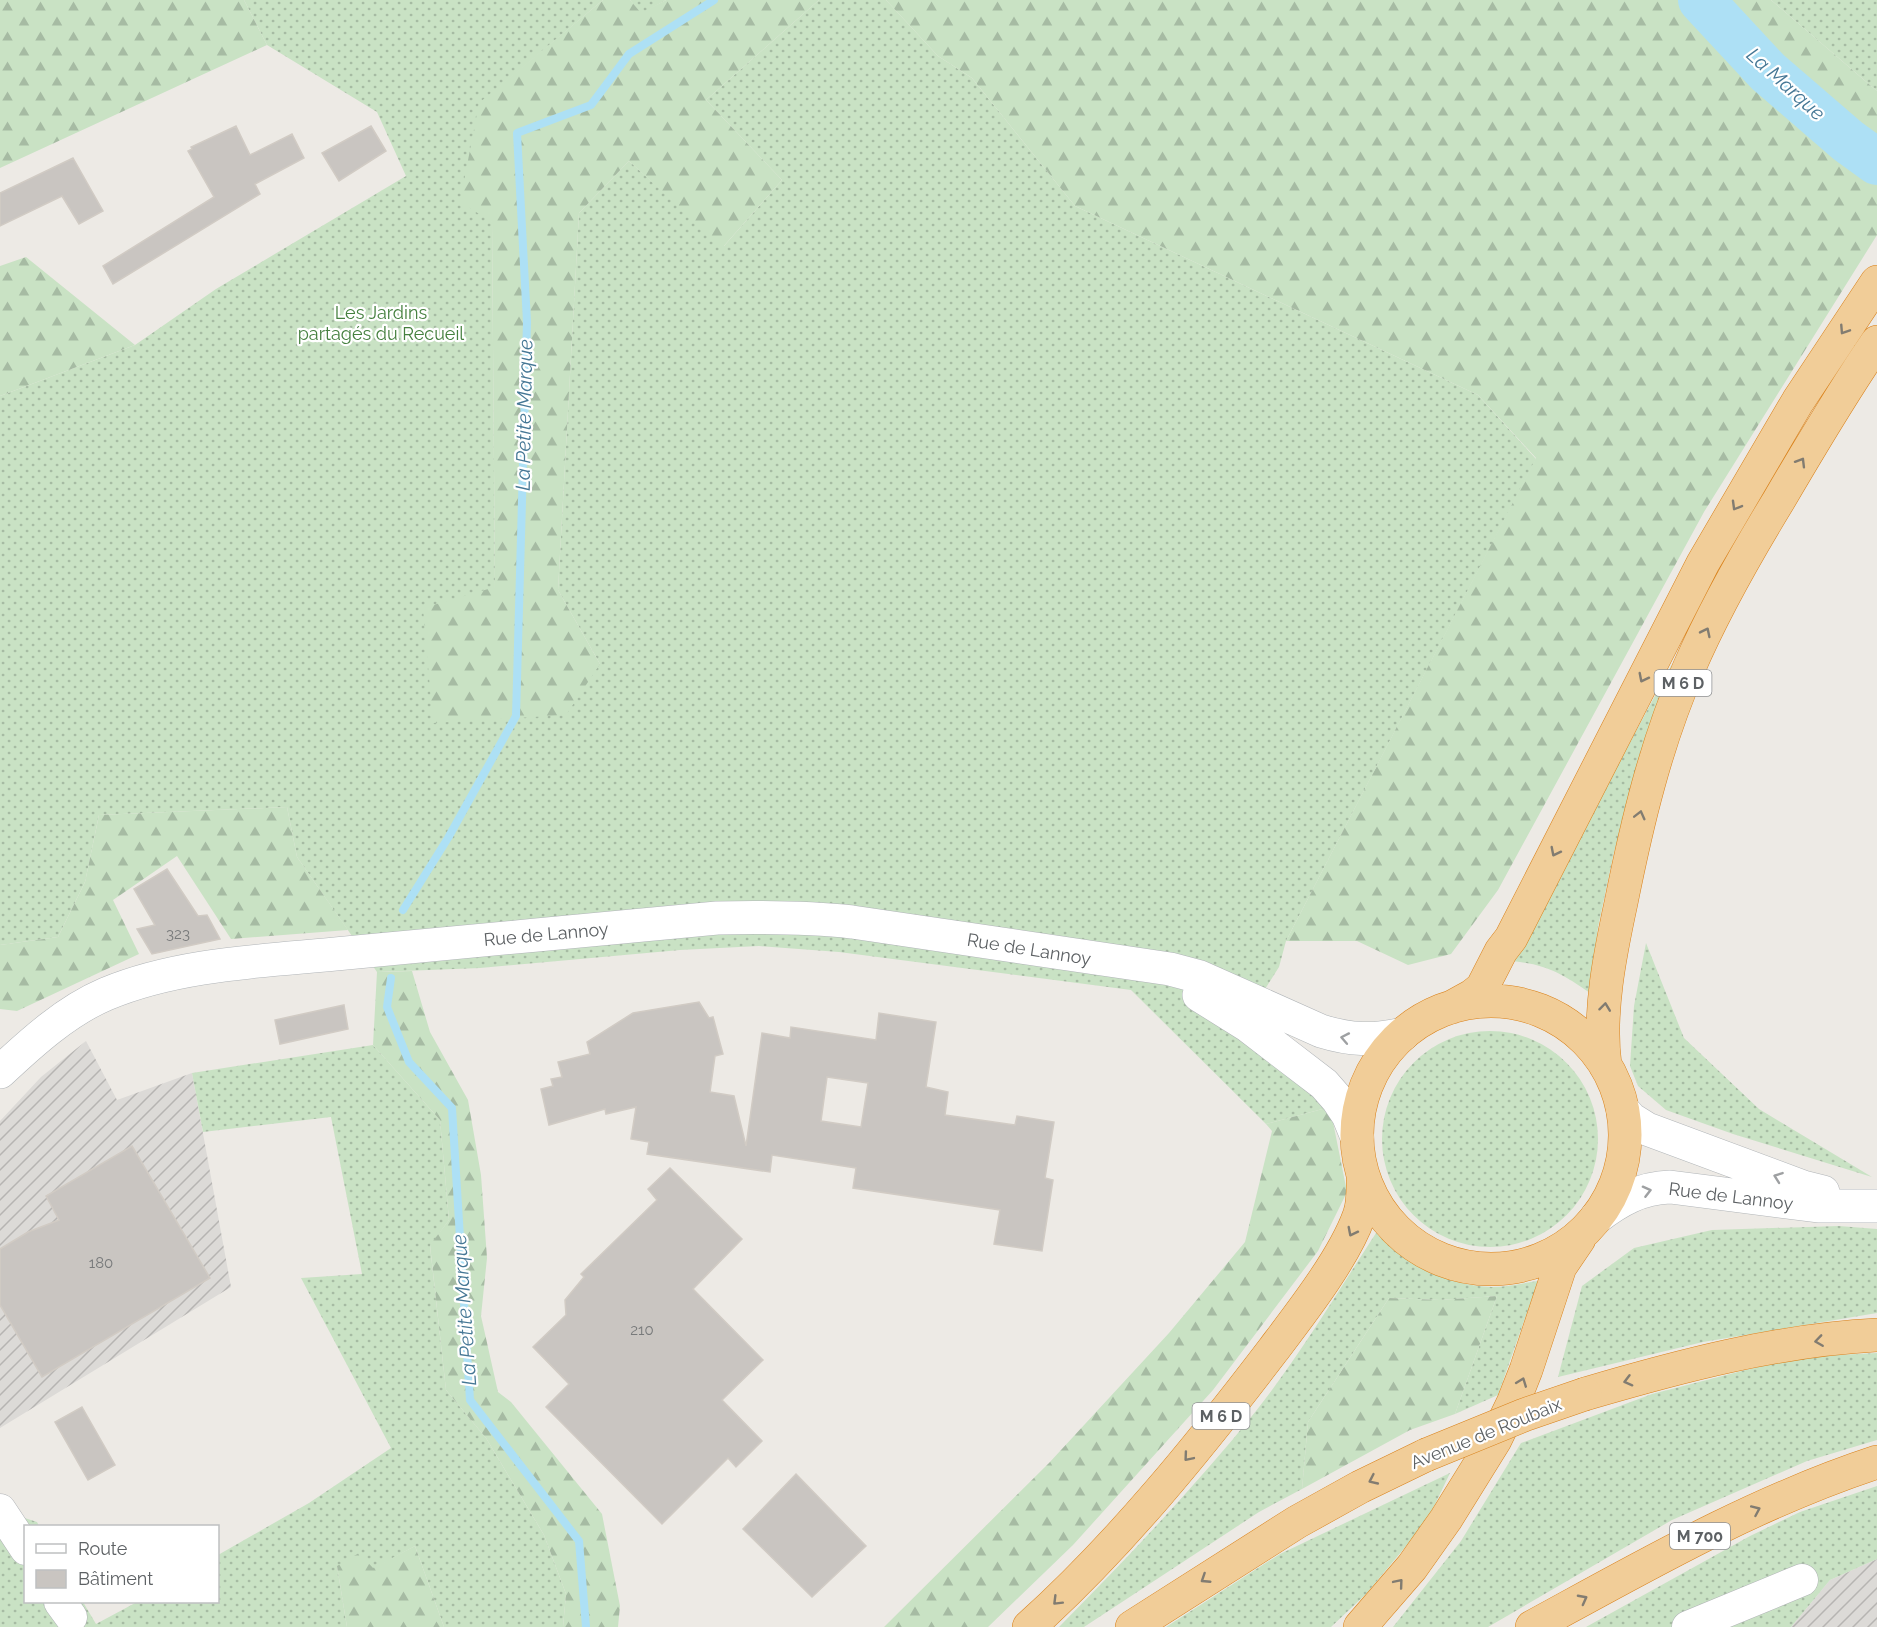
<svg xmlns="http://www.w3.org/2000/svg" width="1877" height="1627" font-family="Raleway,sans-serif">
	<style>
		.industrial { fill: url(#industrial-furrows) }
		.grass { fill: url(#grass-dots) }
		.forest { fill: url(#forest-firs) }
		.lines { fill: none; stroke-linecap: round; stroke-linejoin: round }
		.stream { stroke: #ade0f5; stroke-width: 8 }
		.river { stroke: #ade0f5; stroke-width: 46 }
		.building { fill: #c9c5c1; stroke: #d1cbc4; stroke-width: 1.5; fill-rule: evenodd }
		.street-casing { stroke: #b0b3b6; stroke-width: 33 }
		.secondary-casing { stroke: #b1b5b8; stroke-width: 34 }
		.highway-casing { stroke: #d9811a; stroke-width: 34 }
		.street { stroke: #fff; stroke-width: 32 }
		.secondary { stroke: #fff; stroke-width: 33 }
		.highway { stroke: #f1cd98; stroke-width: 33 }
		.highway-bridge-casing { stroke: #d9811a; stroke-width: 34; stroke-linecap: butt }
		.highway-bridge { stroke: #f1cd98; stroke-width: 33 }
		.oneway { stroke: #827c71 }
		.oneway2 { stroke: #9ea0a2 }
		.labels { text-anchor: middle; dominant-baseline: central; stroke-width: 4.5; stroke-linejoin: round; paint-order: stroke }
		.number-label { font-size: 15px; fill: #787a7b }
		.shield { fill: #fff; stroke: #8e9092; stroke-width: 1.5 }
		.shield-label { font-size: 16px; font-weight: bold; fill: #5d6164 }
		.park-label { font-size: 18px; fill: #45803f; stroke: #fff }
		.street-label { font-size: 18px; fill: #5d6164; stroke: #fff }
		.water-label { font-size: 20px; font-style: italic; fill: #457795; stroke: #fff }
	</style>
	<defs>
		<pattern id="industrial-furrows" width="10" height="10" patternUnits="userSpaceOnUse" patternTransform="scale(1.5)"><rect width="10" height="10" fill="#dcdad7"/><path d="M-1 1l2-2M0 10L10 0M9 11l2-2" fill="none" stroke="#b6b4b2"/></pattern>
		<pattern id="grass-dots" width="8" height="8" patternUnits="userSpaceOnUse" patternTransform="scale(1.5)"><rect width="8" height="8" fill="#c9e2c4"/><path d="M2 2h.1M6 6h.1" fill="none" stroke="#a6bba3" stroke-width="1.8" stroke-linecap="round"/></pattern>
		<pattern id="forest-firs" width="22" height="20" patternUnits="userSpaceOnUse" patternTransform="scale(1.5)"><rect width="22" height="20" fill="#c9e2c4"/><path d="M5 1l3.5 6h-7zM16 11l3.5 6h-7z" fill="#a6bba3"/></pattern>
	</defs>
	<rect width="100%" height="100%" fill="#edeae5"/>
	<!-- industrial -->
	<path class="industrial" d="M86 1041 117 1100 192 1073 231 1287 0 1428V1121L41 1077Z
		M1877 1559V1627H1791L1830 1580Z"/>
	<!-- grass -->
	<path class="grass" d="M244 0H603L479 104 492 222 495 587 434 722 490 718 600 664 558 590 579 213 629 161 724 246 782 180 706 100 819 0H886L938 56 972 78 1075 206 1478 395 1536 459 1286 941 1279 967 1238 1032 1330 1107 1266 1124 1131 990 839 952 759 946 680 950 480 968 377 972 297 857 287 807 99 815 85 882 58 937 0 945V396L135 345 216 289 406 176 377 112 267 45Z
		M630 0H666L641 14Z
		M1771 0H1877V91Z
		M1672 664 1614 852 1598 927 1590 993C1561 973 1547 965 1513 961Z
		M1646 943 1684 1038 1759 1109 1872 1177 1733 1134 1666 1110 1638 1086 1630 1066 1634 1006Z
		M1382 1139a108 108 0 1 1 216 0a108 108 0 1 1-216 0Z
		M373 1045 440 1120 449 1220 430 1246 446 1390 486 1438 544 1535 566 1594 563 1627H444L415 1546 373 1569 337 1566 347 1627H0V1510L37 1522 39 1526H26V1602H83L96 1624 137 1602H218V1555L309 1503 391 1448 301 1278 362 1274 331 1117 203 1132 192 1073Z
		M1839 1226 1877 1229V1313L1703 1342 1558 1377 1582 1286 1634 1248 1712 1230Z
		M1376 1233C1408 1263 1446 1286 1492 1287 1507 1287 1523 1283 1538 1281L1498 1395 1455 1414 1497 1296 1440 1300 1389 1298 1308 1422 1302 1489 1259 1512 1084 1627H1059C1127 1558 1195 1487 1256 1411 1300 1355 1337 1293 1376 1233Z
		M1877 1353V1440L1807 1461 1672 1520 1488 1627H1393L1461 1541 1521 1443 1652 1394 1797 1357Z
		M1450 1473 1427 1521 1366 1594 1331 1627H1166L1280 1554Z
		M1877 1486V1559L1830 1580 1791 1627H1586L1750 1536 1800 1512Z"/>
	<!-- forest -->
	<path class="forest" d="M0 0H244L267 45 0 168Z
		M603 0H630L641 13 666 0H819L706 100 782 180 723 247 629 161 579 213 558 590 600 664 566 715 433 723 423 608 495 587 492 222 460 202 479 103Z
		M886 0H1771L1877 91V235L1704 512 1498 890 1451 954 1408 965 1357 941H1286L1536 458 1478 395 1075 206 972 78 938 56Z
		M26 257 135 345 0 396V266Z
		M287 807 297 857 348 930 231 939 177 856 113 900 139 954 17 1011 0 1009V945L58 937 85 882 99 815Z
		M412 971 430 1032 468 1100 481 1175 487 1258 481 1316 498 1392 511 1402 602 1514 620 1606 618 1627H563L566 1594 544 1535 486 1438 446 1390 430 1245 449 1220 440 1120 373 1045 377 972Z
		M1330 1107 1347 1192 1318 1251 1213 1390 1073 1545 988 1627H884L1049 1463 1169 1333 1245 1242 1272 1131 1266 1124Z
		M1497 1296 1455 1414 1410 1430 1302 1489 1308 1422 1389 1298 1440 1300Z
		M415 1546 444 1627H347L337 1566 359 1553 373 1568Z"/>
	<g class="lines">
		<!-- stream -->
		<path class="stream" d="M403 910 448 838 516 716 527 322 517 133 591 105 629 54 714 0
			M391 978 387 1007 409 1062 452 1108 470 1400 579 1541 586 1627"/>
		<!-- river -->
		<path class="river" d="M1701 0 1768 72 1848 141 1877 162"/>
	</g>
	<!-- building -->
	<path class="building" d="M236 126 250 155 292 134 304 158 255 184 260 194 113 284 103 266 214 197 188 151 192 149 191 147Z
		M371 126 386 151 339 181 322 153Z
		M73 158 103 211 79 224 62 196 0 226V193Z
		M167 869 198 916 207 915 220 939 152 954 137 929 155 925 134 889Z
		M699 1002 709 1018 713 1017 723 1054 715 1056 710 1092 734 1096 746 1146 762 1033 790 1038 791 1027 876 1040 879 1013 936 1022 926 1087 948 1092 945 1115 1015 1125 1017 1116 1054 1122 1045 1178 1053 1180 1042 1251 994 1244 1000 1210 853 1188 856 1168 772 1155 770 1172 647 1154 649 1142 631 1139 636 1107 606 1114 605 1109 549 1125 541 1089 553 1086 551 1079 562 1077 558 1062 590 1054 587 1042 633 1013ZM827 1077 868 1083 861 1127 821 1121Z
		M344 1005 348 1029 280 1044 275 1020Z
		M132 1146 210 1278 42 1377 0 1305V1249L28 1232 59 1220 46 1196Z
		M670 1168 742 1239 693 1289 763 1360 722 1400 762 1441 736 1467 728 1458 662 1524 546 1407 569 1384 533 1347 566 1315 565 1300 584 1277 581 1274 657 1200 648 1189Z
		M82 1407 115 1465 88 1480 55 1422Z
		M796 1474 866 1546 812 1597 743 1529Z"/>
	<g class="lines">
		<!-- street casing -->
		<g class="street-casing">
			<path id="street" d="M0 1510 26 1549
				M60 1602 71 1617
				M1688 1627 1802 1580"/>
		</g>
		<!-- secondary casing -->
		<g class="secondary-casing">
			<path id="secondary" d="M1199 995 1247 1025 1324 1084 1338 1100 1348 1115 1357 1137
				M0 1072C31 1043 66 1011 106 994 180 963 267 961 346 953 470 941 593 930 717 918 763 917 807 917 852 922L1170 969 1200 977 1321 1031C1350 1040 1373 1041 1403 1034
				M1623 1110 1631 1119 1647 1129 1803 1187 1823 1192
				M1596 1218C1619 1200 1641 1188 1670 1187L1818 1206H1877"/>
		</g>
		<!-- highway casing -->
		<g class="highway-casing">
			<path id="highway" d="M1357 1135a134 134 0 1 1 268 0a134 134 0 1 1-268 0Z
				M1452 1007 1472 996 1482 988 1501 951 1511 938 1703 563 1798 401 1877 282
				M1605 1065C1598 1013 1610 954 1621 903 1637 823 1656 743 1689 668 1714 610 1746 554 1779 500 1810 447 1842 393 1877 342
				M1585 1394C1680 1366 1778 1340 1877 1335
				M1029 1627C1120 1545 1199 1447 1273 1350 1301 1313 1344 1258 1359 1216 1364 1203 1363 1189 1363 1175
				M1132 1627 1297 1522 1360 1487 1426 1455
				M1360 1627 1412 1567 1446 1519 1495 1440 1513 1403 1526 1370 1560 1267 1579 1239
				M1532 1627C1644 1566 1755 1502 1877 1462"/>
		</g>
		<!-- street -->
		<use href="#street" class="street"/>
		<!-- secondary -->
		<use href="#secondary" class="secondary"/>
		<!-- highway -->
		<use href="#highway" class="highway"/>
		<!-- highway-bridge casing -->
		<g class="highway-bridge-casing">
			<path id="highway-bridge" d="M1426 1455 1524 1415 1585 1394"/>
		</g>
		<!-- highway-bridge -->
		<use href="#highway-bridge" class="highway-bridge"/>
	</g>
	<!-- one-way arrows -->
	<defs><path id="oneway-chevron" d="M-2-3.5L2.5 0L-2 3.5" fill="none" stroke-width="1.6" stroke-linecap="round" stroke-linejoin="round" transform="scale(1.5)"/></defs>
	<g class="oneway">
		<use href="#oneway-chevron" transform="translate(1844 330) rotate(123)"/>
		<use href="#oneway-chevron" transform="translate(1801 462) rotate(-59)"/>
		<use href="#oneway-chevron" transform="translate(1736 506) rotate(120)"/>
		<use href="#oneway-chevron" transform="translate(1706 632) rotate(-64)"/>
		<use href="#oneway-chevron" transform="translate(1643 678) rotate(117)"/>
		<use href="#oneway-chevron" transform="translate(1640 815) rotate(-76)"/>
		<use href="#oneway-chevron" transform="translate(1555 852) rotate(117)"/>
		<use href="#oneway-chevron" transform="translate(1605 1007) rotate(-83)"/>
		<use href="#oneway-chevron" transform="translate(1352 1232) rotate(117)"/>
		<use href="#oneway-chevron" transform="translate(1819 1341) rotate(172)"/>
		<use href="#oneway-chevron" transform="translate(1628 1381) rotate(165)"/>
		<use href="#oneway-chevron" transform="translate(1522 1382) rotate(-69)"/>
		<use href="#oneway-chevron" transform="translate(1188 1457) rotate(130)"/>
		<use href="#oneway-chevron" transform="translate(1373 1480) rotate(155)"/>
		<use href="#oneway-chevron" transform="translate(1756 1510) rotate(-24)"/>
		<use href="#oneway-chevron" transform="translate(1205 1579) rotate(147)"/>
		<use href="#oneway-chevron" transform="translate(1399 1583) rotate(-50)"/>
		<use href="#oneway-chevron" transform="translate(1583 1599) rotate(-28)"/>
		<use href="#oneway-chevron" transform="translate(1057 1601) rotate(135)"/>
	</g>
	<g class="oneway2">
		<use href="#oneway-chevron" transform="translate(1345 1038) rotate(-169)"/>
		<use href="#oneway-chevron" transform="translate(1778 1177) rotate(-160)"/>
		<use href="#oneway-chevron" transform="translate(1647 1191) rotate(-14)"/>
	</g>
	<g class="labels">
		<!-- number labels -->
		<g class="number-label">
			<text x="178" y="934">323</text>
			<text x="101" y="1263">180</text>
			<text x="642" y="1330">210</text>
		</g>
		<!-- shield labels -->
		<g class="shield">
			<rect x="1654.5" y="670" width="57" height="26" rx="4.5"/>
			<rect x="1192.5" y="1403" width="57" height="26" rx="4.5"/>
			<rect x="1670" y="1523" width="60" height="26" rx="4.5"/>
		</g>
		<g class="shield-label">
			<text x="1683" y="683">M 6 D</text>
			<text x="1221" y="1416">M 6 D</text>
			<text x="1700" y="1536">M 700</text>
		</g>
		<!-- park labels -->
		<g class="park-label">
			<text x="381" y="312">Les Jardins<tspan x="381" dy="21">partagés du Recueil</tspan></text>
		</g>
		<!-- street labels -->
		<g class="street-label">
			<text transform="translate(546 934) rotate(-5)">Rue de Lannoy</text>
			<text transform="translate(1029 949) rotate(9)">Rue de Lannoy</text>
			<text transform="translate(1731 1196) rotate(7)">Rue de Lannoy</text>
			<text transform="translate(1486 1433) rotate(-22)">Avenue de Roubaix</text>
		</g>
		<!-- water labels -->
		<g class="water-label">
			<text transform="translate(1786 84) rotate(42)">La Marque</text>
			<text transform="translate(524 415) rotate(-89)">La Petite Marque</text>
			<text transform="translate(464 1310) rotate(-94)">La Petite Marque</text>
		</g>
	</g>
	<!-- legend -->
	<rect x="24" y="1525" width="195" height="78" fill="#ffffff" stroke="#bec0c1" stroke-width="1.5"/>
	<rect x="36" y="1544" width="30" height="9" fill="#ffffff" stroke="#bec0c1" stroke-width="1.5"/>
	<text x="78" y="1555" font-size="18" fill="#5d6164">Route</text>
	<rect x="36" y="1570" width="30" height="18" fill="#c9c5c1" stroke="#bec0c1" stroke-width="1.5"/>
	<text x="78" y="1585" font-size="18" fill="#5d6164">Bâtiment</text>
</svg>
